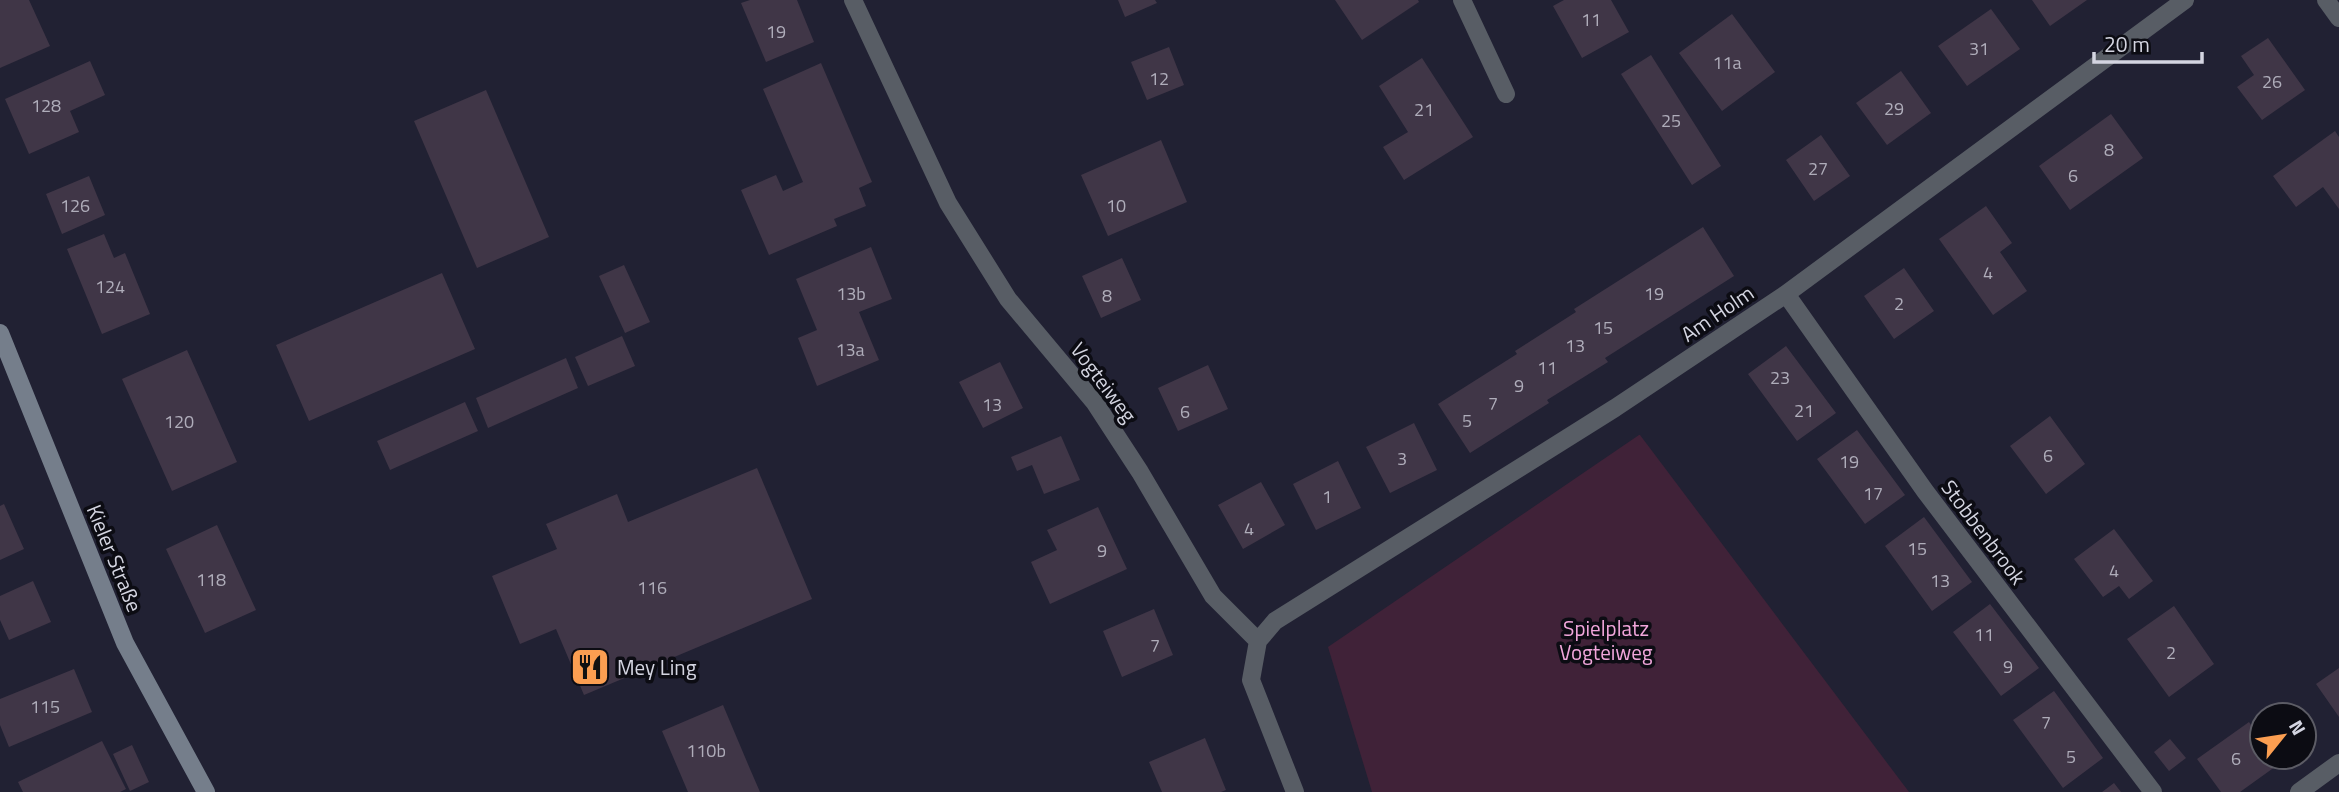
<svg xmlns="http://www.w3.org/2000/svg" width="2339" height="792" font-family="'Titillium Web',sans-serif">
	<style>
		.green { fill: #402238 }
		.building { fill: #403647 }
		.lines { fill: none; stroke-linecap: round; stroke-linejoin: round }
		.street { stroke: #585d65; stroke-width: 18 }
		.secondary { stroke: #757e8b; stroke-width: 18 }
		.labels { text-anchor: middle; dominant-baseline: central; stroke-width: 7; stroke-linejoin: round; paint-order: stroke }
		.number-label { font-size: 18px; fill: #afadba }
		.street-label { font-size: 21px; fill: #d4d5e1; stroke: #0c0c13 }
		.park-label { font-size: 21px; fill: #f1a6db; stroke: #0c0c13 }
		.poi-label { font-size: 21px; fill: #d4d5e1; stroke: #0c0c13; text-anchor: start }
	</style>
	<rect width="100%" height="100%" fill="#212133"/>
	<!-- green -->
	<path class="green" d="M1639 435H1640L1909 792H1372L1328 647Z"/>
	<!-- building -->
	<path class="building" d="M0 0H29L50 46 0 68Z
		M750 0H797L814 42 766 62 741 3Z
		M1118 0H1155L1157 3 1125 17Z
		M1335 0H1418L1419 2 1362 40Z
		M1564 0H1611L1629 32 1582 58 1553 6Z
		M2032 0H2087L2050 26Z
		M1991 9 2020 49 1967 86 1938 46Z
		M1732 14 1775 72 1722 111 1679 53Z
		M2268 38 2305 90 2262 120 2237 87 2254 75 2241 56Z
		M1169 47 1184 85 1147 100 1131 62Z
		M1651 55 1721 166 1692 185 1621 74Z
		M1422 58 1473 137 1404 180 1383 147 1408 132 1379 86Z
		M90 61 105 95 70 111 79 132 29 154 5 99Z
		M821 63 872 182 859 188 866 206 834 219 837 226 769 255 741 190 776 175 783 191 803 182 763 89Z
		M1901 71 1931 113 1887 145 1856 103Z
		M486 90 549 237 477 268 414 121Z
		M2111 114 2143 158 2070 210 2039 166Z
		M2335 131 2339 137V209L2323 187 2296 207 2273 176Z
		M1821 135 1850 176 1814 201 1786 160Z
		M1161 140 1187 202 1108 236 1081 175Z
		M89 176 105 215 62 234 46 194Z
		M1986 206 2012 243 2000 252 2027 291 1993 315 1939 239Z
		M1703 227 1734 276 1605 358 1608 362 1547 400 1549 403 1470 453 1438 404 1517 354 1515 351 1576 312 1574 309Z
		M104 234 114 258 125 253 150 314 102 334 67 249Z
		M871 247 892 299 859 312 879 360 817 386 798 338 817 330 796 279Z
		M1122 258 1141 300 1101 318 1082 276Z
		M624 265 650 322 625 333 599 276Z
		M1904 268 1934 311 1894 339 1864 296Z
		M442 273 475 349 309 421 276 345Z
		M622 336 635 366 588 386 575 357Z
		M1786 346 1836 413 1797 441 1748 374Z
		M187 350 237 462 172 491 122 379Z
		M566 358 578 388 488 428 476 398Z
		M1000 362 1023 408 983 428 959 382Z
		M1208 365 1228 409 1178 431 1158 388Z
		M465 402 478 431 390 470 377 441Z
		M2050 416 2085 464 2046 494 2010 446Z
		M1414 423 1437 470 1390 493 1366 447Z
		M1857 430 1905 495 1865 524 1817 459Z
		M1061 436 1080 480 1044 494 1032 465 1017 471 1011 457Z
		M1338 461 1361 508 1316 530 1293 484Z
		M757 468 812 599 584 695 556 629 520 644 492 576 557 549 546 524 617 494 628 522Z
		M1261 482 1285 525 1243 549 1218 505Z
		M4 504 24 549 0 560V506Z
		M1098 507 1127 569 1050 604 1031 562 1057 550 1047 530Z
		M1924 517 1972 582 1932 611 1885 546Z
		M217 525 256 610 205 633 166 549Z
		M2114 529 2153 581 2129 599 2119 586 2103 597 2074 559Z
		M33 581 51 622 9 640 0 620V596Z
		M1990 604 2039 668 2001 696 1953 632Z
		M2174 606 2214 664 2169 697 2127 639Z
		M1154 609 1173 655 1122 677 1103 631Z
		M2339 668V717L2316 684Z
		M74 669 92 712 9 747 0 725V699Z
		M2054 691 2103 758 2063 788 2013 720Z
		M723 705 750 769 760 792H688L662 731Z
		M2249 722 2262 741V757H2273L2279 764 2240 792H2221L2197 759Z
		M1205 738 1226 790 1221 792H1162L1149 762Z
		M2170 739 2186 758 2169 771 2154 752Z
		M102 741 126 789 120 792H23L18 782Z
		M132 745 149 782 130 791 113 754Z
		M2114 783 2121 792H2102Z"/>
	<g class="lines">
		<!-- street -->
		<path class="street" d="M853 0 948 203 1008 299 1095 403 1140 472 1213 596 1258 641
			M1462 0 1506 94
			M2326 0 2339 18
			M1786 294 1925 491 2153 792
			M1258 641 1275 621 1615 408 1786 294 2185 0
			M1258 641 1251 680 1295 792
			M2299 792 2339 763"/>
		<!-- secondary -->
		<path class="secondary" d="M0 333 125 643 206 792"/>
	</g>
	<!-- icons -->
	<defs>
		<g id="restaurant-square" transform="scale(2.0125)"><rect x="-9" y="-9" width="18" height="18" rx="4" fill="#fb9e51" stroke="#0c0c13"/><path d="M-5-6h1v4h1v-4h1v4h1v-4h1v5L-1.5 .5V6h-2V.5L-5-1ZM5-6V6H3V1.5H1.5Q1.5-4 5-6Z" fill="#111"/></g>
	</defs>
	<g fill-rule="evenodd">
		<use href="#restaurant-square" x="590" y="667"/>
	</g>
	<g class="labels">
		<!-- number labels -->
		<g class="number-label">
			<text x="1591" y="19">11</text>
			<text x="776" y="31">19</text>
			<text x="1979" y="48">31</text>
			<text x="1727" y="62">11a</text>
			<text x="1159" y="78">12</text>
			<text x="2272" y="81">26</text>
			<text x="46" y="105">128</text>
			<text x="1894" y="108">29</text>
			<text x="1424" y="109">21</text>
			<text x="1671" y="120">25</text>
			<text x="2109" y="149">8</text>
			<text x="1818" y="168">27</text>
			<text x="2073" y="175">6</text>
			<text x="75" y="205">126</text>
			<text x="1116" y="205">10</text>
			<text x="1988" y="272">4</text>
			<text x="110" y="286">124</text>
			<text x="851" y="293">13b</text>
			<text x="1654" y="293">19</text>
			<text x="1107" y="295">8</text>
			<text x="1899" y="303">2</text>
			<text x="1603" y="327">15</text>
			<text x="1575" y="345">13</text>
			<text x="850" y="349">13a</text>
			<text x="1547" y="367">11</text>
			<text x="1780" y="377">23</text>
			<text x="1519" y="385">9</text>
			<text x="1493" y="403">7</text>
			<text x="992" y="404">13</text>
			<text x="1804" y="410">21</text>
			<text x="1185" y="411">6</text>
			<text x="1467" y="420">5</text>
			<text x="179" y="421">120</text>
			<text x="2048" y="455">6</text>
			<text x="1402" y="458">3</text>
			<text x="1849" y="461">19</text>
			<text x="1873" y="493">17</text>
			<text x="1327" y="496">1</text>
			<text x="1249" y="528">4</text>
			<text x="1917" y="548">15</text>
			<text x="1102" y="550">9</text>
			<text x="2114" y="570">4</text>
			<text x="211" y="579">118</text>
			<text x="1940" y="580">13</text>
			<text x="652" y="587">116</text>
			<text x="1984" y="634">11</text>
			<text x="1155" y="645">7</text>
			<text x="2171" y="652">2</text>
			<text x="2008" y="666">9</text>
			<text x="45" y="706">115</text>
			<text x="2046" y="722">7</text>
			<text x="706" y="750">110b</text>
			<text x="2071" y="756">5</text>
			<text x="2236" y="758">6</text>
		</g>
		<!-- street labels -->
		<g class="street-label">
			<text transform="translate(1717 313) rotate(-34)">Am Holm</text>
			<text transform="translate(1104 382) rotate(53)">Vogteiweg</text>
			<text transform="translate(1984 532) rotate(53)">Stobbenbrook</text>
			<text transform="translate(115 558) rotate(68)">Kieler Straße</text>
		</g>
		<!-- park labels -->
		<g class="park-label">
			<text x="1606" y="628">Spielplatz<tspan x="1606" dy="24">Vogteiweg</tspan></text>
		</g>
		<!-- poi labels -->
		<g class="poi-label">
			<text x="617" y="667">Mey Ling</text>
		</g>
	</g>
	<!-- north arrow -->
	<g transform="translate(2283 736) rotate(60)"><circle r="33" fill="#0c0c13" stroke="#5c5c65" stroke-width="2"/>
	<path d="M0-5L12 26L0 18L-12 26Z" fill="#fb9e51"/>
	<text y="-10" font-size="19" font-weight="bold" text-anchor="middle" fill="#d4d5e1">N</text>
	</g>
	<!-- scale -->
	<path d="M2094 52v10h108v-10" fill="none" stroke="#d4d5e1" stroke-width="3.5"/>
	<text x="2104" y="52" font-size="21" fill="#d4d5e1" stroke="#0c0c13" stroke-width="5" paint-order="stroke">20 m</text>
</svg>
